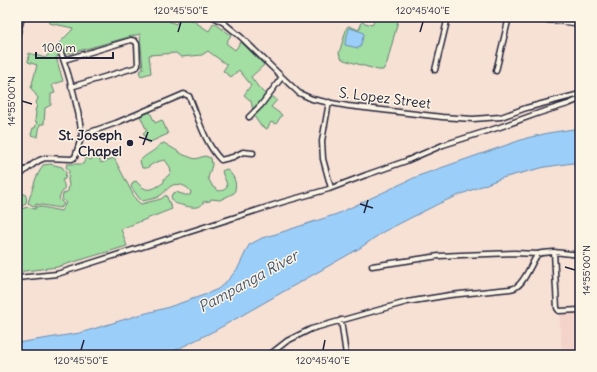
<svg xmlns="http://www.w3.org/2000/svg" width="597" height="372" font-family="Delius,sans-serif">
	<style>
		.built { fill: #f4d3ca }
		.green { fill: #a3dea3; stroke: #62806f }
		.water { fill: #9bcff9; stroke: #6b8aad }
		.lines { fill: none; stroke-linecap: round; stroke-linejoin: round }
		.minor-casing { stroke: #22223b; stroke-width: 7 }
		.secondary-casing { stroke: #22223b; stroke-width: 8 }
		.minor { stroke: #fcf5e5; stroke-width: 4 }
		.secondary { stroke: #fcf5e5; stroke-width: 5.5 }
		.ticks { fill: none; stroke: #22223b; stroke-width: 1.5 }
		.poi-dot { fill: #22223b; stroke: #fcf5e5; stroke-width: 1.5 }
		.labels { text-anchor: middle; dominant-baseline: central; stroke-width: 3; stroke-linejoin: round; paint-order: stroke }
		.street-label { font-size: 14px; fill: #22223b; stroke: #fcf5e5 }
		.poi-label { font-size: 14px; font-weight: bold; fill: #22223b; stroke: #fcf5e5; text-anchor: end }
		.water-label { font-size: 15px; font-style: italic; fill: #465674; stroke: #fcf5e5 }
		.neatline { fill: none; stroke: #22223b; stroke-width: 1.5 }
		.ticks-label { font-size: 10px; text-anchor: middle; fill: #22223b }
	</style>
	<rect width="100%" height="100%" fill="#f7e1d5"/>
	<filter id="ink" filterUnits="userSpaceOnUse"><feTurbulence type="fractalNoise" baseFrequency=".025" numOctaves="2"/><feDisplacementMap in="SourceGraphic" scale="8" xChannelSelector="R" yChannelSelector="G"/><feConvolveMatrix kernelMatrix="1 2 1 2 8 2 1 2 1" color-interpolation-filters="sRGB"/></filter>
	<g filter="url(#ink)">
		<!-- built -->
		<path class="built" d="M580 312V355H562L559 313Z"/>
		<!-- green -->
		<path class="green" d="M51 17H91L90 21 104 20 107 17H159L176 24 180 17H187L209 31 214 23 231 35 226 43 235 50 241 42 264 65 251 77 259 88 267 96 269 94 277 100 271 107 282 115 276 124 271 122 267 129 260 125 254 116 251 101 244 95 251 85 239 70 231 77 223 71 227 65 208 51 202 55 181 57 176 53 149 55 151 73 141 76 139 72 143 69 140 34 56 57 63 81 52 85 55 93 51 94V105L45 108 44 124H40L38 137 31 135 33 128H35L37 122 35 121 36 112 35 111 37 105 36 103 38 98 31 88 37 65 28 62 29 53 45 58 72 30 73 28 49 23Z
			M375 17H399L387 63 383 70H378L344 60 341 58 339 53 347 27 349 26 359 30 362 22 372 25 373 24Z
			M150 112 155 123 162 120 168 134 148 143 143 133 147 131 140 116Z
			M164 143 184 155 195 159 205 156 211 158 212 165 208 178 213 187 219 191 224 190 227 187C227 181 223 177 222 171L226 169C234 175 238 183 234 193L220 200 211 199 210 201 203 202C201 212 182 205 174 203L171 197 172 194 176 192 185 195H190L191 192C188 186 177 182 171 186 167 188 164 194 158 197 153 199 148 200 142 201L139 198 131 187 133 182 136 181C138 183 141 187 144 188 150 192 159 186 164 182V179L168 176 171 172 170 167 165 160C158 161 153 163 147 168H142L140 161C145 154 155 152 159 145Z
			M97 152 101 163 114 158 136 200 141 204 161 199 166 195 172 209 121 229 127 246 57 267 17 272V210L28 207 35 209 37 206 61 211 66 203 62 199 63 194 68 191 69 185 68 180 69 171 66 167 67 164H83L86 158 91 160Z
			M51 164 62 167 66 172 65 179 62 180C68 191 61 190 59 199L64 204 60 208 36 204 35 207 28 203 36 178 43 165Z
			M17 193 25 194C29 202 25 206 18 208Z"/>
		<!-- water -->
		<path class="water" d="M350 28 362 32 364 34 360 47 358 48 345 45V43L349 29Z
			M580 128V162L545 167 502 178 474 189 440 203 383 232 360 248 216 330 180 348 164 355H17V343L80 333 139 315 166 308 204 295 218 289 229 279 238 268 249 245 262 238 276 234 337 214 418 176 455 163 475 156 527 138 548 133Z"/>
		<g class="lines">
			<!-- minor casing -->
			<g class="minor-casing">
				<path id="minor" d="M214 17 224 23 241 37 282 77 299 93 312 99 326 102 348 106 442 117 473 119 501 117 526 108 580 94
					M17 36 22 17
					M60 50C70 77 78 106 82 135
					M64 60 131 40 135 41 137 44 138 65 137 67 71 87
					M435 70 448 17
					M496 71 509 17
					M329 102 322 141 323 159 331 188
					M249 117 261 105 282 77
					M17 178C25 171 34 161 45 158L72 159 75 157 82 135 116 123 184 94 189 96C198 117 205 144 221 160L233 157 243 152 253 153
					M554 252 557 308 559 311 580 310
					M372 266 439 256 461 255 514 253 538 254 542 253 554 252 580 255
					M17 278 57 274 283 202 329 189 366 175 406 161 443 145 500 127 539 113 568 104 580 99
					M341 320 346 355
					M269 355 287 341 311 329 371 312 407 302 450 295 510 289C511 289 515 288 516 287 525 282 531 263 538 254"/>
			</g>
			<!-- secondary casing -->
			<g class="secondary-casing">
				<path id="secondary" d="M526 17 580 23"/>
			</g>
			<!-- minor -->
			<use href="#minor" class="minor"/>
			<!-- secondary -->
			<use href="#secondary" class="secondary"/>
		</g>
	</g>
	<!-- ticks -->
	<path class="ticks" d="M178 32 181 22M420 32 423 22M22 101 32 104M139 137 152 141M143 145 148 132M360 204 373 208M364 213 368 200M565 267 575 270M81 350 84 340M323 350 325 340"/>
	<!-- markers -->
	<circle class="poi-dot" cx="130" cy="143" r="4"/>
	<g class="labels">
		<!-- street labels -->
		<g class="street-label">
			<text transform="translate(385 98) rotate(7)">S. Lopez Street</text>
		</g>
		<!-- poi labels -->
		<g class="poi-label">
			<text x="122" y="135">St. Joseph<tspan x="122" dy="16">Chapel</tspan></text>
		</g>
		<!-- water labels -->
		<g class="water-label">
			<text transform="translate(248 281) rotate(-29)">Pampanga River</text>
		</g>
	</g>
	<!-- margin -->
	<rect width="597" height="372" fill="none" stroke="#fcf5e5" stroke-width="44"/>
	<!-- scale -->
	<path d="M36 52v6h77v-6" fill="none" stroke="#22223b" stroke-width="2"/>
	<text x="42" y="52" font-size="12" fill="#22223b" stroke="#fcf5e5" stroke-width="3" paint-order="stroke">100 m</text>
	<rect x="22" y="22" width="553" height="328" class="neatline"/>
	<g class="ticks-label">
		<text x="181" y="14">120°45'50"E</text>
		<text x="423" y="14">120°45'40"E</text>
		<text transform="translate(11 101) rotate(-90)" y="4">14°55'00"N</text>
		<text transform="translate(586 270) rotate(-90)" y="4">14°55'00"N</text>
		<text x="81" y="364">120°45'50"E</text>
		<text x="323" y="364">120°45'40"E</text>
	</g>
</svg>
